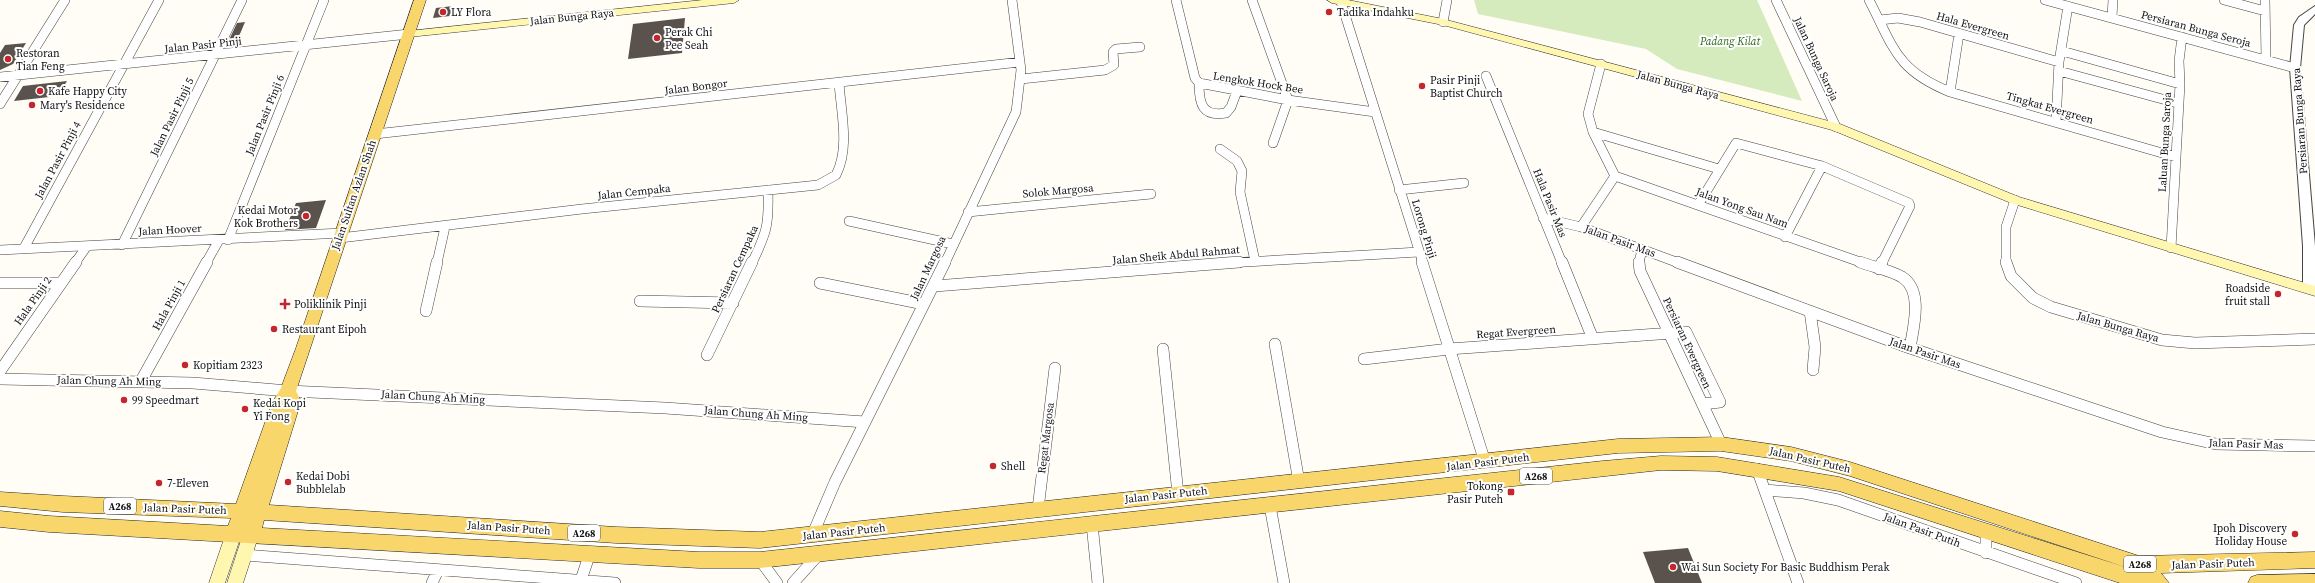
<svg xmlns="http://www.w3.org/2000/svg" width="2315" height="583" font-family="'Source Serif 4',serif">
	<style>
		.green { fill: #d5ebbd }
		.building { fill: #5a524d }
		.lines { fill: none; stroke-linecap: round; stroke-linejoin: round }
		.minor-far1-casing { stroke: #444; stroke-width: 10 }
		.minor-casing { stroke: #444; stroke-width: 12 }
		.tertiary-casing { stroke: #444; stroke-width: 2 }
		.secondary-casing { stroke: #333; stroke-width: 1 }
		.primary-casing { stroke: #222; stroke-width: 1 }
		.minor-far1 { stroke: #fff; stroke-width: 9 }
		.minor { stroke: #fff; stroke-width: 11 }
		.tertiary { fill: #fff; fill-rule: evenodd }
		.secondary { fill: #fff6b0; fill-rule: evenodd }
		.primary { fill: #f9d66b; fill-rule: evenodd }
		.poi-dot { fill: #c4262e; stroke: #fff; stroke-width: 1.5 }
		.labels { text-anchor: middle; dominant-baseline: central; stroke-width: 4; stroke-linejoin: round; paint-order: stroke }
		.shield { fill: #fff; stroke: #585858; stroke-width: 1 }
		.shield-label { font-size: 10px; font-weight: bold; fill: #111 }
		.poi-label { font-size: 11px; fill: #111; stroke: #fff; text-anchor: start }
		.street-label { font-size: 11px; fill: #111; stroke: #fff }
		.park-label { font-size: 11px; font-style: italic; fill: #2f6b1f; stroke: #fff }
	</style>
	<rect width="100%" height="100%" fill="#fffdf5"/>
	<!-- green -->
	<path class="green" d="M1474 0H1757L1802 101 1677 69 1646 49 1478 14Z"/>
	<!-- building -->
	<path class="building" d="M453 6 450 16 433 18 436 8Z
		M685 18 682 53 628 59 633 24Z
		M245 22 237 41 228 42 237 23Z
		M26 43 13 64 0 70V53L5 45Z
		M67 81 58 96 14 101 23 86Z
		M326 200 316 228 285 230 296 203Z
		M1688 548 1702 583H1655L1643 552Z"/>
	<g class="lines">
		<!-- minor-far1 casing -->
		<g class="minor-far1-casing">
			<path id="minor-far1" d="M1176 0 1195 78 1199 83 1288 100 1375 112
				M1252 0 1288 100 1273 143
				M1343 0 1341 2 1423 263
				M1776 0 1836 127
				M1869 0C1894 48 1896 70 1950 92L2176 157
				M2045 0 2295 68
				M2224 0 2265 11
				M2265 0 2266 59
				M2112 17 2113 0
				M1880 20 1898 18 1920 22 2059 62
				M1443 22 1447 0
				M2062 51 2180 84
				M1601 64 1588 114 1593 132 1615 176 1863 263
				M2059 71 2177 103
				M1486 76 1562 263
				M0 77 409 34
				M1021 79 1105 70 1114 65 1113 52 1116 49 1140 47
				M1199 83C1199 104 1202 117 1226 113L1231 107 1237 91
				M1950 92 1959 34
				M0 104 65 0
				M2056 122 2059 62 2068 6
				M1593 132 1719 169
				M375 134 1020 62
				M1220 149 1237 161 1242 171 1240 192 1255 261
				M1399 190 1464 183
				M1698 205 1736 143 1822 166
				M968 212 1151 194
				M1543 218 1581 227 1679 263
				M849 221 953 244
				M1581 227 1615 176
				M1785 237 1822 166 1909 203 1910 206 1882 263
				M340 238 582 209 818 185 836 175C850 148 841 112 839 83
				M228 240 324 0
				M122 245 242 0
				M24 248 159 0
				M2171 248 2180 84 2179 61 2182 37
				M0 250 342 233
				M75 263 87 246
				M206 263 219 240
				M437 263 445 227
				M752 263C767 232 769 225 768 190
				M945 263 1016 112 1021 70 1012 0
				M1227 263 1419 252
				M1639 263 1642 249
				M2006 263V227L2015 200"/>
		</g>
		<!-- minor casing -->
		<g class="minor-casing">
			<path id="minor" d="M1422 262 1485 462
				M1562 262 1593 339
				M1639 262 1640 271 1721 444
				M1677 262 1910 348 2162 432 2216 444 2315 446
				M1860 262C1873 267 1890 270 1902 277 1924 291 1913 328 1910 348
				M2006 262 2011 276 2033 298 2051 307 2162 340 2195 343 2315 339
				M1879 269 1882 262
				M0 283H61
				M820 283 924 304
				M935 286 1239 262
				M640 301 733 303
				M426 311 437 262
				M1810 311 1815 347 1813 370
				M1275 344 1299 482
				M1163 349 1178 494
				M707 355 752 262
				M1364 359 1449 349 1686 332 1720 402 1703 404
				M0 371 76 262
				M0 379 193 383 288 391 665 408 865 422
				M141 381 207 262
				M1757 469 1798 583
				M1765 490 1804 493 1838 500 2076 583
				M1270 506 1284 583
				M1038 509 1055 368
				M1092 524 1098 583
				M1986 532V553
				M812 536 835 482 945 262
				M245 555 615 583
				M760 560 777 583
				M432 583 438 570
				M580 583 590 553
				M793 583 819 554"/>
		</g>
		<!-- tertiary casing -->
		<g class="tertiary-casing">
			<path id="tertiary" d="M2315 6V14L2304 25 2300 68 2315 246V289L2313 292H2305L2303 289V246L2290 68 2294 25 2299 17Z"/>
		</g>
		<!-- secondary casing -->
		<g class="secondary-casing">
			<path id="secondary" d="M703 0H739L734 3 409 37 404 34 409 31Z
				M1327 0H1348L1443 19 1840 124 2019 197 2315 286V296L2011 203 1832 130 1443 25 1332 3Z
				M234 526 239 528 242 533 225 583H209L226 533 229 528Z
				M251 527 256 529 259 534 243 583H227L243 534 246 529Z"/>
		</g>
		<!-- primary casing -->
		<g class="primary-casing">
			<path id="primary" d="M414 0H426L296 391 301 401 269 505 616 527 760 532 1618 439 1721 437 1791 447 1850 462 2139 556 2315 552V568L2161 573 2169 583H2120L1839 491 1717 471 1661 470 760 568H699L49 532 0 527V511L49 516 228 526 231 518 63 512 0 506V492L63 496 236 504 272 403 281 388 296 348ZM1721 451 1791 461 1850 476 2125 567 1839 477 1717 457 1661 456 1603 461 760 552H699L262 528 264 520 616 543 760 548 1618 453Z
				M2315 574V583H2248L2251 577 2257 575Z"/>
		</g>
		<!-- minor-far1 -->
		<use href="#minor-far1" class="minor-far1"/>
		<!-- minor -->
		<use href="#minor" class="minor"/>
		<!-- tertiary -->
		<use href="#tertiary" class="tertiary"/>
		<!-- secondary -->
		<use href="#secondary" class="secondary"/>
		<!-- primary -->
		<use href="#primary" class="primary"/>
	</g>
	<!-- markers -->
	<g class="poi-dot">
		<circle cx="443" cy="12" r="4"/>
		<circle cx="1329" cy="12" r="4"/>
		<circle cx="657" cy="38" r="4"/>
		<circle cx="8" cy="59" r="4"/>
		<circle cx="1422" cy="86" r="4"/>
		<circle cx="40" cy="91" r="4"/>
		<circle cx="32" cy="105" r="4"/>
		<circle cx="306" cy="216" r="4"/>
		<circle cx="2278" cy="294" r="4"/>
		<path d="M283 298h4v4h4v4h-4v4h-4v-4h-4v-4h4z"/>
		<circle cx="274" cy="329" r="4"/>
		<circle cx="185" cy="365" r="4"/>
		<circle cx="124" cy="400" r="4"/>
		<circle cx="245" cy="409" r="4"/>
		<circle cx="993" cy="466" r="4"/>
		<circle cx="288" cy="482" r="4"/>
		<circle cx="159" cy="483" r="4"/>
		<rect x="1507" y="488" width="8" height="8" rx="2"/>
		<circle cx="2295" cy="534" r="4"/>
		<circle cx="1673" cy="567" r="4"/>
	</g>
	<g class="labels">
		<!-- shield labels -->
		<g class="shield">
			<rect x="1520" y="468" width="32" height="16" rx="3"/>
			<rect x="104" y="498" width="32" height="16" rx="3"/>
			<rect x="568" y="525" width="32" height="16" rx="3"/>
			<rect x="2124" y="556" width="32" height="16" rx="3"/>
		</g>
		<g class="shield-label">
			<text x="1536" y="476">A268</text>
			<text x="120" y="506">A268</text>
			<text x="584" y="533">A268</text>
			<text x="2140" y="564">A268</text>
		</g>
		<!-- poi labels -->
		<g class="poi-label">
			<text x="451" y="12">LY Flora</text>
			<text x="1337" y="12">Tadika Indahku</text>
			<text x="665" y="32">Perak Chi<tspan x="665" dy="13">Pee Seah</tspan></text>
			<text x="16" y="53">Restoran<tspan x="16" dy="13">Tian Feng</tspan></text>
			<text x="1430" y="80">Pasir Pinji<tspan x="1430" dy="13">Baptist Church</tspan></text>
			<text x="48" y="91">Kafe Happy City</text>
			<text x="40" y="105">Mary's Residence</text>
			<text x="298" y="210" text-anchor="end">Kedai Motor<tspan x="298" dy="13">Kok Brothers</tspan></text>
			<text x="2270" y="288" text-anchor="end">Roadside<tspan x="2270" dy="13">fruit stall</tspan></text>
			<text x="294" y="304">Poliklinik Pinji</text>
			<text x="282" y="329">Restaurant Eipoh</text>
			<text x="193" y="365">Kopitiam 2323</text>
			<text x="132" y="400">99 Speedmart</text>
			<text x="253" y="403">Kedai Kopi<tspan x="253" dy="13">Yi Fong</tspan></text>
			<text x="1001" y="466">Shell</text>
			<text x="296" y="476">Kedai Dobi<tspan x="296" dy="13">Bubblelab</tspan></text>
			<text x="167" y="483">7-Eleven</text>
			<text x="1503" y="486" text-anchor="end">Tokong<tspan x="1503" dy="13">Pasir Puteh</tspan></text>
			<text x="2287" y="528" text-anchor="end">Ipoh Discovery<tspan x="2287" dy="13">Holiday House</tspan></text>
			<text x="1681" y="567">Wai Sun Society For Basic Buddhism Perak</text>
		</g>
		<!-- street labels -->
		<g class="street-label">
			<text transform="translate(572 17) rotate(-6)">Jalan Bunga Raya</text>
			<text transform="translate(1973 26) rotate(16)">Hala Evergreen</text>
			<text transform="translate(2196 29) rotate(15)">Persiaran Bunga Seroja</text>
			<text transform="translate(203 45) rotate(-6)">Jalan Pasir Pinji</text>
			<text transform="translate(1816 59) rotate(65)">Jalan Bunga Saroja</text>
			<text transform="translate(1258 83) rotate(9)">Lengkok Hock Bee</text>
			<text transform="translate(1678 85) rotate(15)">Jalan Bunga Raya</text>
			<text transform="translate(696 87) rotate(-7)">Jalan Bongor</text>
			<text transform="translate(2050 108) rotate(16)">Tingkat Evergreen</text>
			<text transform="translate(265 115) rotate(-68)">Jalan Pasir Pinji 6</text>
			<text transform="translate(172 117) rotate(-64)">Jalan Pasir Pinji 5</text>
			<text transform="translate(2300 121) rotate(-94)">Persiaran Bunga Raya</text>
			<text transform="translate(2165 142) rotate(-87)">Laluan Bunga Saroja</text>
			<text transform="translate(58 160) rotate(-62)">Jalan Pasir Pinji 4</text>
			<text transform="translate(1058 191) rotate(-5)">Solok Margosa</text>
			<text transform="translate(634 192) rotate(-6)">Jalan Cempaka</text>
			<text transform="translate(354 195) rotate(-71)">Jalan Sultan Azlan Shah</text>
			<text transform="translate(1550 203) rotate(68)">Hala Pasir Mas</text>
			<text transform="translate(1742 208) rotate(20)">Jalan Yong Sau Nam</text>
			<text transform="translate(1424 229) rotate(73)">Lorong Pinji</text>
			<text transform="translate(170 230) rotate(-3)">Jalan Hoover</text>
			<text transform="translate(1620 241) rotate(20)">Jalan Pasir Mas</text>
			<text transform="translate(1176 255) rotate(-5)">Jalan Sheik Abdul Rahmat</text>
			<text transform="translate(928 268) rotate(-65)">Jalan Margosa</text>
			<text transform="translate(735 269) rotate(-65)">Persiaran Cempaka</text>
			<text transform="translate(33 301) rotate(-55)">Hala Pinji 2</text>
			<text transform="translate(169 305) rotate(-61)">Hala Pinji 1</text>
			<text transform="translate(2118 327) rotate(16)">Jalan Bunga Raya</text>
			<text transform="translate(1516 332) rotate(-4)">Regat Evergreen</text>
			<text transform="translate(1687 343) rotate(65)">Persiaran Evergreen</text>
			<text transform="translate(1925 353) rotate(19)">Jalan Pasir Mas</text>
			<text transform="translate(109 381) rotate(1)">Jalan Chung Ah Ming</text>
			<text transform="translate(433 397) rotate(3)">Jalan Chung Ah Ming</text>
			<text transform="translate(756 414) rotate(4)">Jalan Chung Ah Ming</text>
			<text transform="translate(1046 438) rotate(-83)">Regat Margosa</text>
			<text transform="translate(2246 444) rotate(2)">Jalan Pasir Mas</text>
			<text transform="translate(1810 460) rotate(13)">Jalan Pasir Puteh</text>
			<text transform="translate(1488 462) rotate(-7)">Jalan Pasir Puteh</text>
			<text transform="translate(1166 495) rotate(-6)">Jalan Pasir Puteh</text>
			<text transform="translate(185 509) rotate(2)">Jalan Pasir Puteh</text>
			<text transform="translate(509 528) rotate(4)">Jalan Pasir Puteh</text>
			<text transform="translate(1922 530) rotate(20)">Jalan Pasir Putih</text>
			<text transform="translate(844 532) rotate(-6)">Jalan Pasir Puteh</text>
			<text transform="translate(2213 564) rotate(-2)">Jalan Pasir Puteh</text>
		</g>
		<!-- park labels -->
		<g class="park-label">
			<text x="1730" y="41">Padang Kilat</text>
		</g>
	</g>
</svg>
